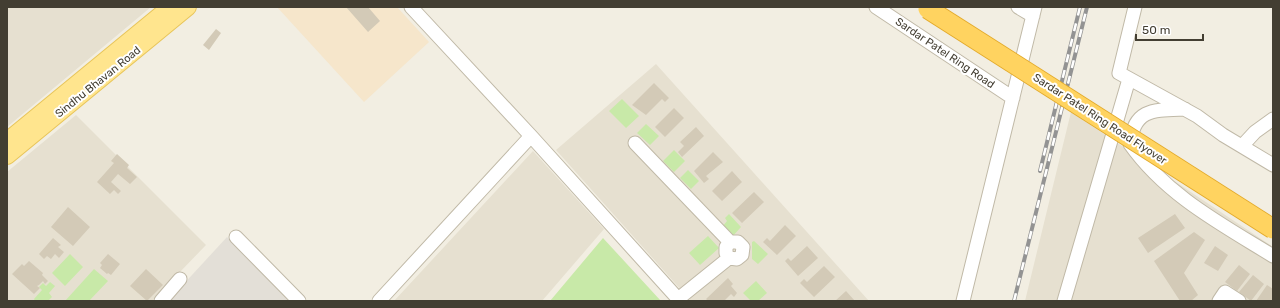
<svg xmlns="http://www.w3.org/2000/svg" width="1280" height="308" font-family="Rubik,sans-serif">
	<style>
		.residential { fill: #e6e0d0 }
		.commercial { fill: #f6e6cb }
		.industrial { fill: #e3dfd7 }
		.green { fill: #c8e9a8 }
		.building { fill: #d3cab7 }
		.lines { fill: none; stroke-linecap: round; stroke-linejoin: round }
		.minor-casing { stroke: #c0b9a7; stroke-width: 15 }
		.major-casing { stroke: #e8c55a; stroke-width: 18 }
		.minor { stroke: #fff; stroke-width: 13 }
		.major { stroke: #ffe58e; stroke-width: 16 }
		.rail-casing { stroke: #939393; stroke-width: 4 }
		.rail { stroke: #fff; stroke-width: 2.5; stroke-dasharray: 8; stroke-linecap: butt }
		.highway-bridge-casing { stroke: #e3aa2b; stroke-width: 21; stroke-linecap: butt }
		.highway-bridge { stroke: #ffd360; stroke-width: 19 }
		.labels { text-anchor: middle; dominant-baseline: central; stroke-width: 4; stroke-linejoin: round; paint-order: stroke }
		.street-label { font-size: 11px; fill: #433e32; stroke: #fff }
	</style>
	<rect width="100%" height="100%" fill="#f2eee2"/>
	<!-- residential -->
	<path class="residential" d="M7 7H151L7 127Z
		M656 64 869 301H691L556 150Z
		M1071 112 1273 247V301H1025Z
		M76 115 206 245 152 301H7V172Z
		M533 151 604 229 542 301H394Z"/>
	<!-- commercial -->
	<path class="commercial" d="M277 7H397L429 42 364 102Z"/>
	<!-- industrial -->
	<path class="industrial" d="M227 237 291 301H168Z"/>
	<!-- green -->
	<path class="green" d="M622 99 639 116 626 128 609 111Z
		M646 124 659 136 650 145 637 133Z
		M674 150 685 161 674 172 663 161Z
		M688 170 699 181 691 189 680 178Z
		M729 214 741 227 732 237 722 227 727 221 725 218Z
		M708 236 719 248 700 265 689 253Z
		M603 238 661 301H550Z
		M754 241 768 254 758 264 752 259V242Z
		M70 254 83 267 65 286 52 273Z
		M94 269 108 281 89 301H65Z
		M756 281 767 293 758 301H751L743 293Z
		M50 282 55 286 49 293 52 297 48 301H35L34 299 42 290 39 287 43 283 46 286Z"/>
	<!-- building -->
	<path class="building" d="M346 7H368L380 21 368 32Z
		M216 29 221 33 209 50 203 45Z
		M654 83 669 98 665 102 662 99 646 115 632 105Z
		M674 108 684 118 665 137 655 127Z
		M696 127 704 136 682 157 678 152 684 146 680 142Z
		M713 152 723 162 706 176 709 179 704 183 694 171Z
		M117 154 129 165 127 168 137 177 130 184 118 174 111 182 121 191 118 194 114 190 110 194 97 182 114 163 111 161Z
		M732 171 742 182 722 201 712 191Z
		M754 192 764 202 742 223 732 213Z
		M68 207 90 227 73 246 51 227Z
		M1175 214 1185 228 1148 253 1138 238Z
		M785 225 796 236 777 255 763 242 767 238 770 241Z
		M1194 232 1205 240 1184 273 1198 295 1191 301H1180L1154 261Z
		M53 238 61 245 58 247 64 252 59 258 55 254 51 259 47 256 44 259 39 254Z
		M807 246 818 258 798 276 785 261 788 258 791 261Z
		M1215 246 1228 255 1218 271 1204 263Z
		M108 254 120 264 111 275 108 273 107 274 100 268 102 265 100 263Z
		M29 261 43 273 42 275 48 281 45 284 43 281 39 285 37 286 40 288 34 294 12 274 22 264 24 266Z
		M1239 265 1250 274 1237 291 1225 282Z
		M824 266 835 277 814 297 800 283 804 279 807 282Z
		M146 269 163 285 147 301 130 286Z
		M1253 275 1264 284 1251 301 1239 292Z
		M728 278 733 284 731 286 737 293 734 297 731 294 724 301H708L706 299Z
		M1267 285 1273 289V301H1256Z
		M846 291 855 301H835Z"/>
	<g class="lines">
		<!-- minor casing -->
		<g class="minor-casing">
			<path id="minor" d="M411 7 531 136 680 301
				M876 7 1013 98
				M1018 7 1033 16
				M1135 7 1119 73 1197 116 1223 135 1273 165
				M1185 109C1154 110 1134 108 1130 144 1166 195 1221 224 1273 256
				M635 143 730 242
				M1242 146 1255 132 1273 119
				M236 237 299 301
				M678 299 729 258 737 259 742 255 743 247 738 242H730L726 247V253L729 258
				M161 301 180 279
				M379 301 531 136
				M963 301 1035 7
				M1064 301 1129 79
				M1219 301 1225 292 1239 301"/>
		</g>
		<!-- major casing -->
		<g class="major-casing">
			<path id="major" d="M7 141 170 7
				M7 156 188 7"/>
		</g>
		<!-- minor -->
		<use href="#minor" class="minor"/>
		<!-- major -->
		<use href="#major" class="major"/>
		<!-- rail casing -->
		<g class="rail-casing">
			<path id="rail" d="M1040 171 1080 7
				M1014 301 1087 7"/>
		</g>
		<!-- rail -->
		<use href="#rail" class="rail"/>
		<!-- highway-bridge casing -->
		<g class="highway-bridge-casing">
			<path id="highway-bridge" d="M928 9 1273 229"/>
		</g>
		<!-- highway-bridge -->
		<use href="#highway-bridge" class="highway-bridge"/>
	</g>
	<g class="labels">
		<!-- street labels -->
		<g class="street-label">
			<text transform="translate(945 53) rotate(34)">Sardar Patel Ring Road</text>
			<text transform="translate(98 82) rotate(-39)">Sindhu Bhavan Road</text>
			<text transform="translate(1100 119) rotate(33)">Sardar Patel Ring Road Flyover</text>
		</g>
	</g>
	<!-- border -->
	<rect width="1280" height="308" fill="none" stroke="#433e32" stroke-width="16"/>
	<!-- scale -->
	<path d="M1136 34v6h67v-6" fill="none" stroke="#433e32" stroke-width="2"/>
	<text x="1142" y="34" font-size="12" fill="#433e32" stroke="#ffffff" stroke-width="3" paint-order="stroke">50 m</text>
</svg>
